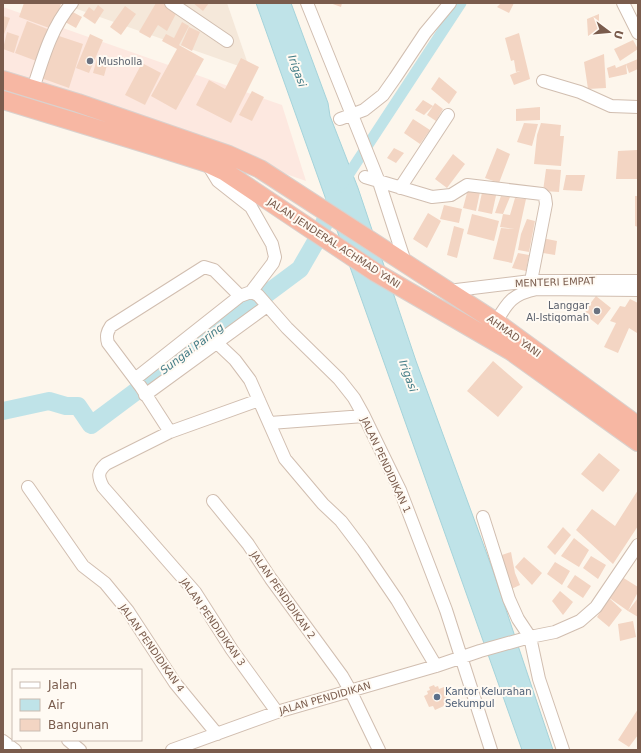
<svg xmlns="http://www.w3.org/2000/svg" width="641" height="753" font-family="'DejaVu Sans',sans-serif">
	<style>
		.residential { fill: #f5e8da }
		.commercial { fill: #fde8e0 }
		.water { fill: #bfe3e8; stroke: #a5d3da }
		.lines { fill: none; stroke-linecap: round; stroke-linejoin: round }
		.canal { stroke: #bfe3e8; stroke-width: 11 }
		.river { stroke: #bfe3e8; stroke-width: 18 }
		.building { fill: #f3d5c3 }
		.minor-casing { stroke: #d1beb0; stroke-width: 14 }
		.highway-casing { stroke: #dad1cd; stroke-width: 20 }
		.minor { stroke: #fff; stroke-width: 12 }
		.highway { stroke: #f7b7a3; stroke-width: 18 }
		.worship-dot { fill: #6b7280; stroke: #fffaf3; stroke-width: 1.5 }
		.service-dot { fill: #5c6f8a; stroke: #fffaf3; stroke-width: 1.5 }
		.labels { text-anchor: middle; dominant-baseline: central; stroke-width: 4; stroke-linejoin: round; paint-order: stroke }
		.worship-label { font-size: 10px; fill: #5b616d; stroke: #fffaf3; text-anchor: start }
		.street-label { font-size: 10px; fill: #7a5c4d; stroke: #fffaf3 }
		.service-label { font-size: 10px; fill: #4e5e75; stroke: #fffaf3; text-anchor: start }
		.water-label { font-size: 11px; font-style: italic; fill: #437c86; stroke: #fffaf3 }
	</style>
	<rect width="100%" height="100%" fill="#fdf6ec"/>
	<!-- residential -->
	<path class="residential" d="M60 3H227L250 70Z"/>
	<!-- commercial -->
	<path class="commercial" d="M3 7 282 105 306 181 3 74Z"/>
	<!-- water -->
	<path class="water" d="M256 3H291L328 103 330 116 358 188 416 361 492 568 553 750H522Z"/>
	<g class="lines">
		<!-- canal -->
		<path class="canal" d="M343 183 461 3"/>
		<!-- river -->
		<path class="river" d="M3 411 49 401 66 406H78L91 425 300 269 315 243 335 199"/>
	</g>
	<!-- building -->
	<path class="building" d="M24 3 61 4 52 29 19 17Z
		M156 3H168L178 10 167 31 158 25 150 38 139 32Z
		M193 3H209L203 11Z
		M330 3H342L341 7Z
		M501 3H514L509 13 497 7Z
		M98 5 104 10 95 24 83 16 89 7 94 11Z
		M125 6 136 14 121 35 110 27Z
		M71 11 82 17 76 28 65 22Z
		M599 14V34L588 36 587 19Z
		M3 16 10 18 3 37Z
		M27 21 50 30 39 62 15 53Z
		M182 22 189 26 179 45 204 59 176 110 151 96 177 49 162 41 166 34 174 38Z
		M189 27 200 32 192 51 181 45Z
		M7 32 19 36 14 53 3 49Z
		M519 33 530 79 514 85 510 75 520 71 516 72 514 60 511 61 505 38Z
		M90 34 103 40 89 73 76 68Z
		M56 35 83 44 69 88 41 78Z
		M633 40 638 49 620 61 614 49Z
		M604 54 606 88 588 89 584 62Z
		M98 55 109 58 104 76 93 73Z
		M241 58 259 67 231 123 196 105 209 80 225 89Z
		M638 59V69L629 73 626 64Z
		M142 63 161 73 145 105 125 95Z
		M626 64 627 74 609 78 607 68 615 65 616 68Z
		M439 77 457 92 449 104 431 89Z
		M252 91 264 97 252 121 239 115Z
		M423 100 433 106 435 103 443 109 436 121 427 115 433 106 424 115 415 110Z
		M540 107V120L516 121V109Z
		M413 119 430 130 420 144 404 133Z
		M524 123 538 124 532 146 517 142Z
		M541 123 561 125 560 136H564L561 166 534 164 537 135Z
		M394 148 404 153 396 163 387 158Z
		M497 148 510 154 499 183 485 178Z
		M637 150 638 179H616L618 151Z
		M453 154 465 164 447 188 435 179Z
		M546 169 561 170 559 192 543 191Z
		M566 175H585L582 191 563 190Z
		M483 188 497 191 492 214 478 211Z
		M468 189 480 192 476 211 463 208Z
		M501 196 510 197 503 214 495 213Z
		M635 196H638V227L635 226Z
		M515 198 526 199 512 263 493 259 501 228 515 229 500 227 503 214 510 215Z
		M444 205 462 209 459 223 440 219Z
		M428 213 441 221 427 248 413 239Z
		M472 214 499 221 494 241 467 234Z
		M527 219 535 221 529 252 518 250 521 234Z
		M454 226 464 229 457 258 447 255Z
		M542 238 557 241 555 255 537 252Z
		M518 253 529 255 526 271 512 268Z
		M596 296 611 308 598 325 583 313Z
		M630 299 638 303V331L637 333 629 328 618 353 604 347 616 323 610 321 620 306 625 307Z
		M493 361 523 387 498 417 467 391Z
		M599 453 620 470 603 492 581 474Z
		M638 490V526L613 564 576 530 592 509 615 526Z
		M563 527 571 535 555 555 547 547Z
		M574 538 589 550 579 567 561 556Z
		M511 552 515 573 520 585 509 590 499 556Z
		M591 556 606 565 598 579 583 568Z
		M524 557 542 573 532 585 515 567Z
		M555 562 570 571 562 585 547 574Z
		M575 575 591 586 583 598 567 587Z
		M622 577 638 587V592L628 611 608 597Z
		M560 591 573 602 563 615 552 601Z
		M609 598 622 610 609 627 597 617Z
		M638 598V617L628 611Z
		M633 621 636 637 620 641 618 624Z
		M434 685 435 687 438 686 439 689 444 687 449 699 445 701 446 705 435 710 433 706 429 707 424 696 428 694 427 691 430 690 429 687Z
		M638 709V735L629 747 618 740Z"/>
	<g class="lines">
		<!-- minor casing -->
		<g class="minor-casing">
			<path id="minor" d="M171 3 227 41
				M307 3 379 182 405 262
				M623 3 638 33
				M543 81 580 92 611 106 638 107
				M33 89C43 58 51 28 72 3
				M340 119 364 110 383 95 395 78 425 33 450 3
				M207 163 218 181 251 207 272 244 275 257 273 263 251 292 258 295 287 328 339 379 354 398 364 416 400 490 446 610 491 750
				M365 177 432 197 451 195 467 185 542 194 545 197 546 204 531 281
				M400 188 448 115
				M448 291 531 281H638
				M496 322C508 301 513 294 537 289L638 290
				M217 343 235 360 250 380 285 459 323 504 341 521 363 550 397 600 436 666
				M135 379 240 296
				M145 395 267 306
				M259 400 170 432 106 464C97 472 98 477 103 487L195 592 232 650 277 712
				M270 423 364 416
				M170 432 141 387 108 343C106 336 107 332 111 326L204 267 214 270 240 296 251 292
				M28 487 83 566 105 583 128 611 175 683 217 734
				M213 501 248 544 271 579 342 676 350 690 379 750
				M483 517 509 599 518 619 530 637 539 679 563 750
				M68 740 80 750
				M3 741 15 750
				M172 750 277 712 436 666 480 651 530 637 555 632 580 621 596 607 638 545"/>
		</g>
		<!-- highway casing -->
		<g class="highway-casing">
			<path id="highway" d="M3 80 78 103 229 155 260 169 496 322 638 426
				M3 100 147 144 207 163 224 171 375 272 511 351 638 442"/>
		</g>
		<!-- minor -->
		<use href="#minor" class="minor"/>
		<!-- highway -->
		<use href="#highway" class="highway"/>
	</g>
	<!-- markers -->
	<g class="worship-dot">
		<circle cx="90" cy="61" r="4"/>
		<circle cx="597" cy="311" r="4"/>
	</g>
	<circle class="service-dot" cx="437" cy="697" r="4"/>
	<g class="labels">
		<!-- worship labels -->
		<g class="worship-label">
			<text x="98" y="61">Musholla</text>
			<text x="589" y="305" text-anchor="end">Langgar<tspan x="589" dy="12">Al-Istiqomah</tspan></text>
		</g>
		<!-- street labels -->
		<g class="street-label">
			<text transform="translate(334 243) rotate(33)">JALAN JENDERAL ACHMAD YANI</text>
			<text transform="translate(555 282) rotate(-2)">MENTERI EMPAT</text>
			<text transform="translate(514 336) rotate(36)">AHMAD YANI</text>
			<text transform="translate(386 465) rotate(65)">JALAN PENDIDIKAN 1</text>
			<text transform="translate(283 595) rotate(55)">JALAN PENDIDIKAN 2</text>
			<text transform="translate(213 622) rotate(55)">JALAN PENDIDIKAN 3</text>
			<text transform="translate(152 648) rotate(55)">JALAN PENDIDIKAN 4</text>
			<text transform="translate(325 698) rotate(-16)">JALAN PENDIDIKAN</text>
		</g>
		<!-- service labels -->
		<g class="service-label">
			<text x="445" y="691">Kantor Kelurahan<tspan x="445" dy="12">Sekumpul</tspan></text>
		</g>
		<!-- water labels -->
		<g class="water-label">
			<text transform="translate(297 71) rotate(70)">Irigasi</text>
			<text transform="translate(192 349) rotate(-37)">Sungai Paring</text>
			<text transform="translate(408 376) rotate(70)">Irigasi</text>
		</g>
	</g>
	<!-- border -->
	<rect width="641" height="753" fill="none" stroke="#7a5c4d" stroke-width="8"/>
	<!-- legend -->
	<rect x="12" y="669" width="130" height="72" fill="#fffaf3" stroke="#cabbb1"/>
	<rect x="20" y="682" width="20" height="6" fill="#ffffff" stroke="#cabbb1"/>
	<text x="48" y="689" font-size="12" fill="#7a5c4d">Jalan</text>
	<rect x="20" y="699" width="20" height="12" fill="#bfe3e8" stroke="#cabbb1"/>
	<text x="48" y="709" font-size="12" fill="#7a5c4d">Air</text>
	<rect x="20" y="719" width="20" height="12" fill="#f3d5c3" stroke="#cabbb1"/>
	<text x="48" y="729" font-size="12" fill="#7a5c4d">Bangunan</text>
	<!-- north arrow -->
	<g transform="translate(609 32) rotate(106)" stroke="#fffaf3" stroke-width="3" paint-order="stroke">
	<path d="M0-3L7 15L0 10L-7 15Z" fill="#7a5c4d"/>
	<text y="-6" font-size="11" font-weight="bold" text-anchor="middle" fill="#7a5c4d">U</text>
	</g>
</svg>
